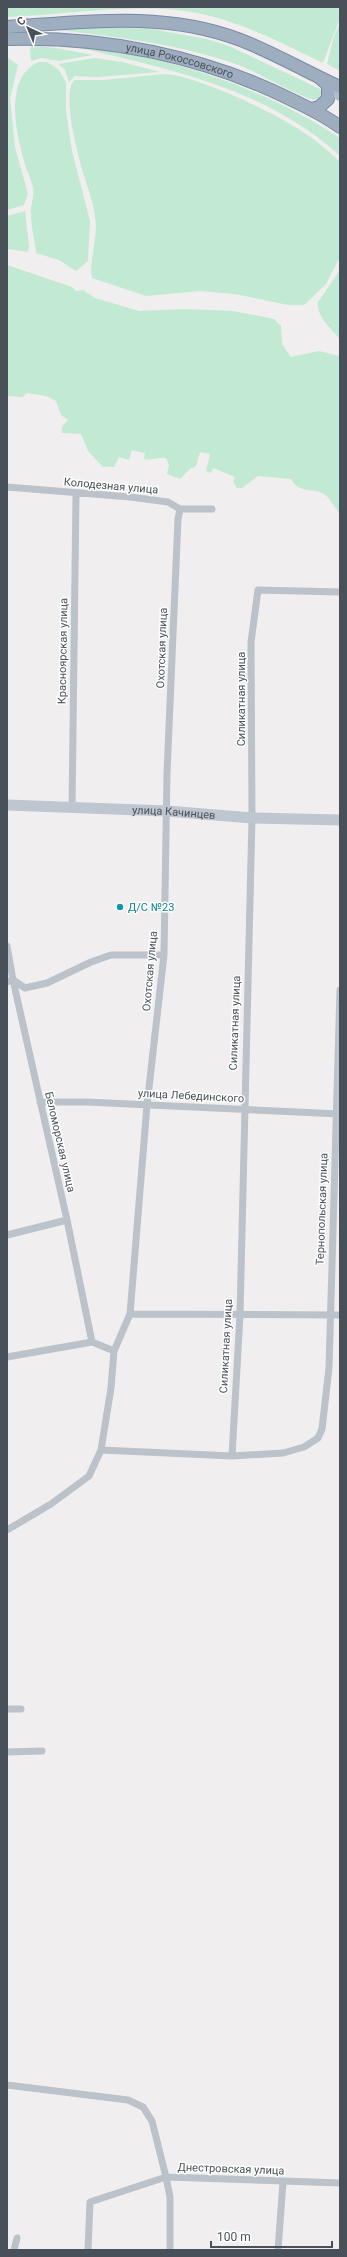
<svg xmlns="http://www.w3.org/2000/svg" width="347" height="2257" font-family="Roboto,sans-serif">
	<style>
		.green { fill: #c2e9d2 }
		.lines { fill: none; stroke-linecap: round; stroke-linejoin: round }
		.trunk-casing { stroke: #778ba3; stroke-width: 14 }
		.minor { stroke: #bbc2c9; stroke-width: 7 }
		.secondary { stroke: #bec6d0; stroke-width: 11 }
		.primary { stroke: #b1bdca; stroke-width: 12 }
		.trunk { stroke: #9eaec0; stroke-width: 12 }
		.culture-dot { fill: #0f9aa8; stroke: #fff; stroke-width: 1.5 }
		.labels { text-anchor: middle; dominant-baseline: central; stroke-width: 3; stroke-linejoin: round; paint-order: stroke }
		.street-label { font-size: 11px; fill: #485159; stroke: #fff }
		.culture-label { font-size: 11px; fill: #0d838f; stroke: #fff; text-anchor: start }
	</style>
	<rect width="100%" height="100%" fill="#f0eeee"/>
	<!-- green -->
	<path class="green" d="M7 7H340V18L323 63C277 41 229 15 177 10 120 5 64 15 7 17Z
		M340 24V71L327 64 334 36Z
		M102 27 151 29 207 39 229 46 320 89 323 96 314 100C287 91 261 73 233 63 177 44 118 37 59 30Z
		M58 43C160 54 254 82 340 138V156C263 85 156 66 58 43Z
		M32 46 56 48 93 55 59 61 41 58 31 61 30 49Z
		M7 57 18 65 10 99 15 147 28 194 24 205 7 210Z
		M95 58 122 62 160 72 98 77 75 76 69 82 65 70 58 64Z
		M39 62H47L58 69 66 82V111L72 151 90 221 88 261 76 271 59 260 36 253C35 240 31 227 31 214 30 205 35 197 33 187 31 179 27 172 25 164 16 135 3 77 39 62Z
		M165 74C188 76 210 86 232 95 271 112 309 131 340 162V257L326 284 304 305H288L235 294 200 291 146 296 92 278C89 267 96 240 96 226 95 205 87 186 81 166 77 150 61 90 75 80H104Z
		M25 211 29 247 28 252 7 249V216Z
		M7 265 72 287 76 291 83 290 95 298 139 311 185 309 233 311 274 319 281 326 282 344 291 357 319 351 339 356 340 513C334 508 331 498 324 494 311 487 299 494 291 479L258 476 242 488H237L233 482 235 477 213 468 211 473 206 471 210 454 200 452 196 466 190 469 180 479 167 474 169 465 166 458C158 457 152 461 144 459L145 453 132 450 129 460 119 457 114 467H103L88 451 81 434 62 433V427L68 420 61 415 56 401 46 396 27 393 22 397 7 396Z
		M340 270V339C331 329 316 316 318 302Z"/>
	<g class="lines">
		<!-- trunk casing -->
		<g class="trunk-casing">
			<g id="trunk">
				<path d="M7 27C85 22 163 11 238 39 273 52 306 72 340 87"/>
				<path id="s2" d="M7 39C104 36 203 56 290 99 307 107 324 115 340 127"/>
				<path d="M311 109 319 107 328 99V85L320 78"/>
			</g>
		</g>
		<!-- minor -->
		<path class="minor" d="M7 487 130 497 168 502 180 509H212
			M72 809 76 494
			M7 946 13 980 67 1220 92 1342
			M7 982 13 980 25 988 47 983 91 962 111 955H164
			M40 1102H87L340 1114
			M7 1235 67 1220
			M130 1314 340 1315
			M7 1357 92 1342 114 1351
			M101 1450 232 1456 283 1453 304 1447 318 1438 322 1429 329 1368 340 990
			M232 1456 240 1315 252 818 251 642 258 590 340 592
			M7 1530 51 1504 89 1476 101 1450 111 1388 114 1351 130 1314 147 1105 164 955 167 773 178 519 180 509
			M7 1709H21
			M7 1752 42 1751
			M7 2085 128 2100 143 2107 152 2121 166 2177 340 2183
			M14 2250 17 2238
			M88 2250 90 2202 166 2177 170 2197V2250
			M278 2250 283 2182"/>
		<!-- secondary -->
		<path class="secondary" id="s1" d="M7 805 167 811 252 818 340 820"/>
		<!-- primary -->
		<path class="primary" d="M328 85 340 95"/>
		<!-- trunk -->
		<use href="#trunk" class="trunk"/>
	</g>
	<!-- markers -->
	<circle class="culture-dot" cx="120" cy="907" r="4"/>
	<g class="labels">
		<!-- street labels -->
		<g class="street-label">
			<text stroke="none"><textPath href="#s2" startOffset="175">улица Рокоссовского</textPath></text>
			<text transform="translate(111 486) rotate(5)">Колодезная улица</text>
			<text transform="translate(162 648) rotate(-88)">Охотская улица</text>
			<text transform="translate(63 651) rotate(-89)">Красноярская улица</text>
			<text transform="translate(241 699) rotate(-90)">Силикатная улица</text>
			<text stroke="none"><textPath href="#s1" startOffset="167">улица Качинцев</textPath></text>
			<text transform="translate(150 971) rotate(-85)">Охотская улица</text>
			<text transform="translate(235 1023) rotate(-88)">Силикатная улица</text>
			<text transform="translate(191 1096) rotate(3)">улица Лебединского</text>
			<text transform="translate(60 1142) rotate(77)">Беломорская улица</text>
			<text transform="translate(322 1209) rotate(-88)">Тернопольская улица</text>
			<text transform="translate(226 1346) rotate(-87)">Силикатная улица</text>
			<text transform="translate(231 2169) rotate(2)">Днестровская улица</text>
		</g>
		<!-- culture labels -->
		<g class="culture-label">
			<text x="128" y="907">Д/С №23</text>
		</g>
	</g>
	<!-- border -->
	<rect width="347" height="2257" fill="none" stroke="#485159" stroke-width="16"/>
	<!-- north arrow -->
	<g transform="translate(28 28) rotate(316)" stroke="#ffffff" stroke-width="3" paint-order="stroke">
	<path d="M0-3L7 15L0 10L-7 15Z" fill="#485159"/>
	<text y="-6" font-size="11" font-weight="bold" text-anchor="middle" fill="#485159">С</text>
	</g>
	<!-- scale -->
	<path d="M211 2241v6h121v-6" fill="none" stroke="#485159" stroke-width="2"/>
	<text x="217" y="2241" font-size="12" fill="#485159" stroke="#ffffff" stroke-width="3" paint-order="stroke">100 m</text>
</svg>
